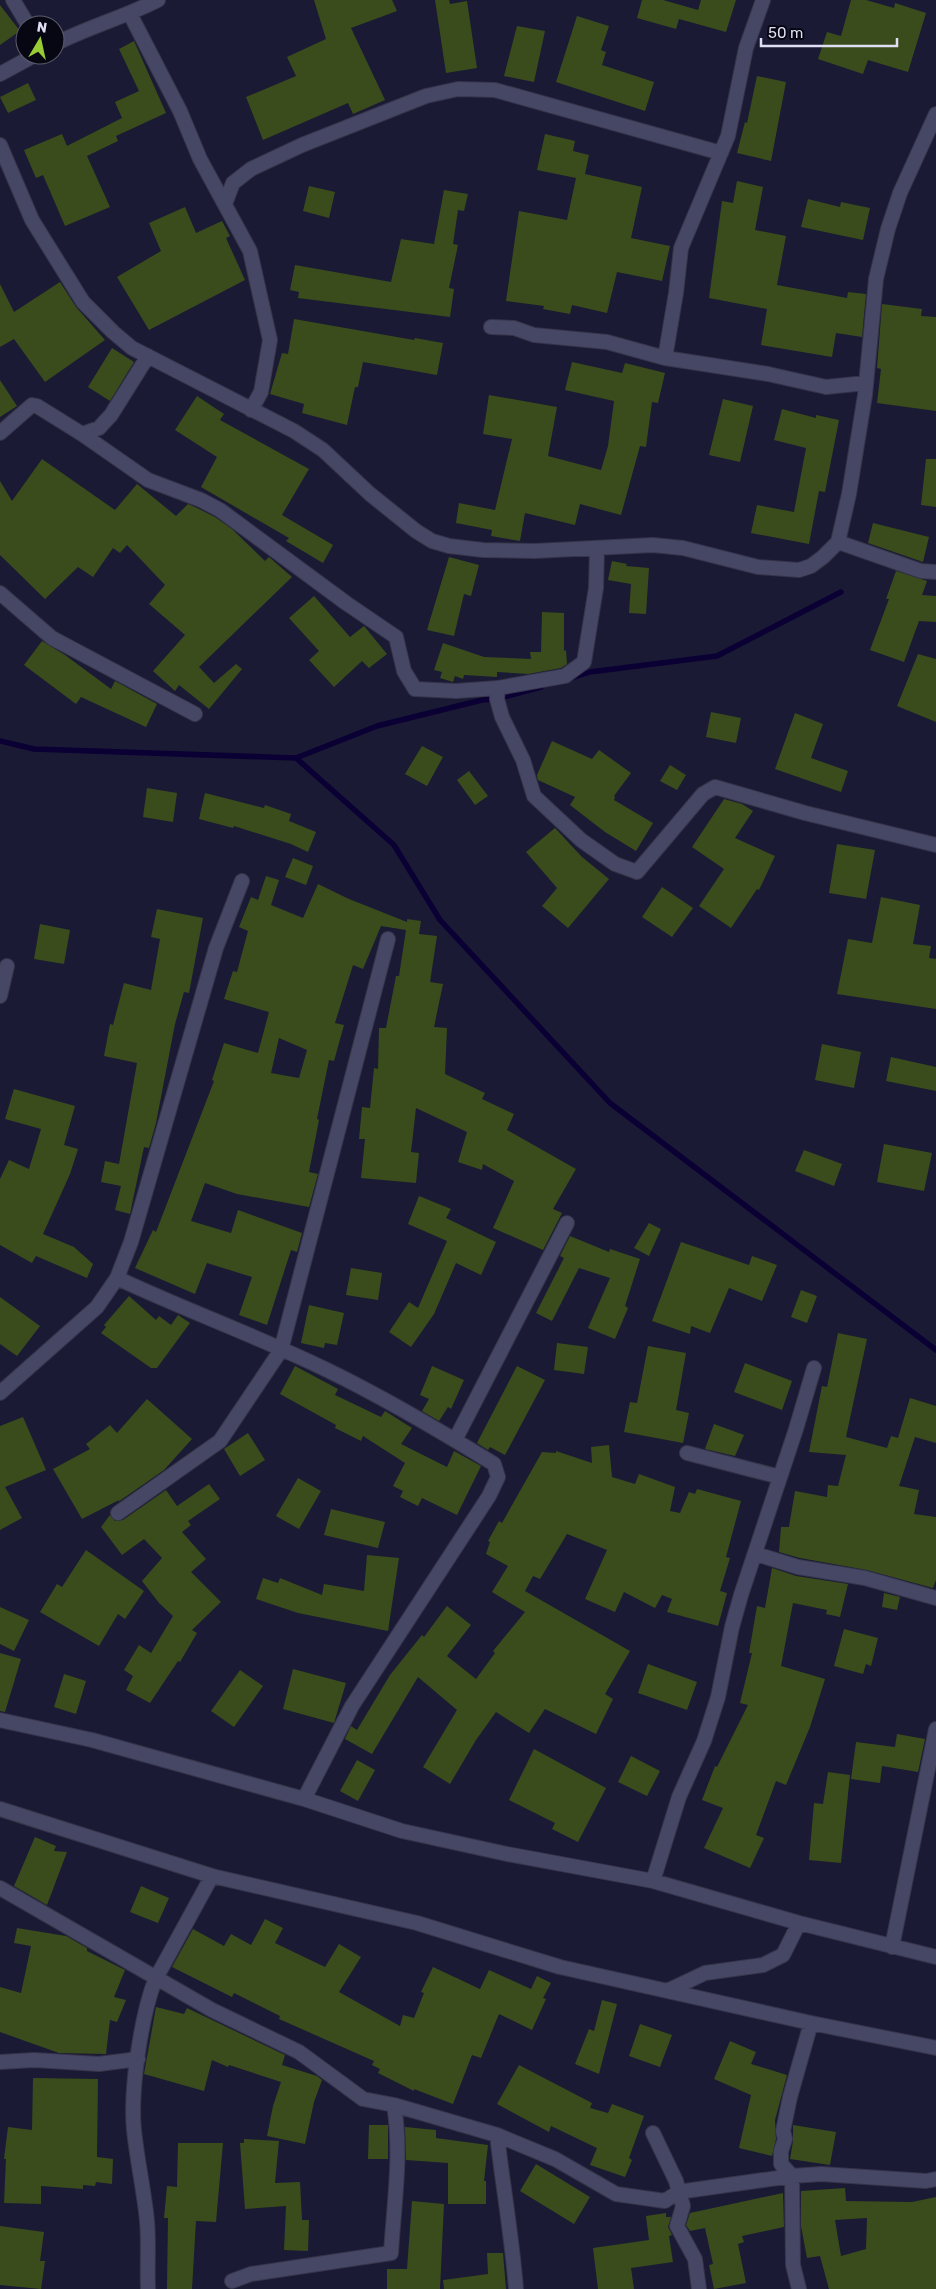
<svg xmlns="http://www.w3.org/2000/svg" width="936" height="2289" font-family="Rubik,sans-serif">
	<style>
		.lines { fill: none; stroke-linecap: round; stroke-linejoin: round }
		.stream { stroke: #0a0034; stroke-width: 5.5 }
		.building { fill: #3a4c1b; fill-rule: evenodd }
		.minor-casing { stroke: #36344a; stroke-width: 16 }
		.minor { stroke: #464765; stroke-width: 14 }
	</style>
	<rect width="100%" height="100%" fill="#1a1a34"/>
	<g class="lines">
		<!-- stream -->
		<path class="stream" d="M571 678 590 672 717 656 841 592
			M0 741 34 749 296 758 377 726 482 700 497 699 541 687
			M296 758 394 845 440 920 610 1103 936 1350"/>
	</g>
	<!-- building -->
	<path class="building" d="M314 0H392L397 11 351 28 385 100 353 114 348 103 263 140 246 97 296 76 287 57 326 39Z
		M435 0H449L450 4 467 1 477 68 446 73Z
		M642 0H663L698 10 701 0H736L726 32 679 19 676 29 637 18Z
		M851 0H866L894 8 895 3 926 13 908 72 868 60 863 74 818 59 827 32 841 36Z
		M0 5 20 31 0 45Z
		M577 16 609 26 601 50 606 52 602 65 654 82 645 111 556 82Z
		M517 26 545 31 534 82 504 76Z
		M134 41 166 113 116 136 118 141 87 156 110 207 65 226 43 175 36 178 24 150 62 134 67 146 122 118 115 102 139 91 119 49Z
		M757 76 786 82 771 161 737 153 745 122 747 123Z
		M28 83 36 100 8 113 0 97Z
		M545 134 575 141 573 151 589 155 585 174 642 187 631 238 670 246 662 281 617 272 607 313 572 305 570 314 543 309 544 306 506 301 519 211 567 220 576 178 537 170Z
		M737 181 763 187 755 230 786 236 777 285 847 298 848 292 866 294 862 337 836 333 832 357 761 345 767 309 709 298 722 201 733 203Z
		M309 186 335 192 329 218 303 211Z
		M444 190 468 194 464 211 458 210 453 244 458 245 449 288 454 289 450 317 298 298 299 292 290 290 295 265 391 282 401 239 434 244Z
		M808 199 840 207 841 202 870 208 863 240 801 227Z
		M185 207 196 233 222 221 230 236 226 238 245 280 149 330 117 277 161 251 149 223Z
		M60 282 76 307 105 340 45 382 14 339 0 347V284L14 312Z
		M882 304 922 309 921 316 936 317V411L877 403 881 369 877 368Z
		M294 319 414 340 415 338 443 343 437 375 363 362 358 387H355L347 425 302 413 304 404 270 394 282 353 288 354Z
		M112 348 134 362 110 401 88 387Z
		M572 362 622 373 625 363 665 373 658 403 652 402 646 447 640 446 621 515 580 504 575 525 525 513 520 541 491 536 492 530 456 523 459 503 495 510 512 439 483 434 489 395 557 407 548 456 601 470 608 446 614 401 565 390Z
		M0 380 17 406 0 417Z
		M197 396 224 414 220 420 309 469 282 515 333 545 323 563 286 541 289 538 201 487 217 457 175 430Z
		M723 399 753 406 740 462 709 455Z
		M782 409 816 418V415L839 420 825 492 819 491 809 544 751 533 757 505 794 512 806 448 774 440Z
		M42 459 115 510 137 484 176 516 188 504 197 508 215 517 232 529 265 561 269 557 292 577 199 667 214 683 236 664 242 669 209 709 179 685 175 691 153 671 185 635 149 604 165 585 127 545 120 553 113 548 93 577 78 567 45 599 0 555V481L12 501Z
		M926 459H936V507L921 505Z
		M873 523 929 537 923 562 868 543Z
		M449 557 479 565 471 596 464 594 454 636 427 630Z
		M612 561 627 564 626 566 649 568 646 614 629 613 631 584 608 580Z
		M896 571 927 581 922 595 936 596V622L919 621 904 662 870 650 889 599H886Z
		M314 596 350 637 364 626 387 654 369 668 362 661 334 687 309 660 319 651 289 618Z
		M542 612 564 613V651L566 650 567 664 561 668 528 674 497 672V677L464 675 463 679 455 676 453 682 440 678 442 672 434 670 443 643 484 657 531 659 530 652H541Z
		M42 641 65 655 111 689 115 681 157 704 146 727 81 697 76 704 24 665Z
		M918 654 936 659V722L897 706Z
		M711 712 741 718 736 743 706 737Z
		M795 713 823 724 811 758 848 771 841 792 775 769Z
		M552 741 592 759 599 750 631 773 614 796 615 797 614 800 653 823 636 851 605 832 570 805 575 797 538 780 537 775Z
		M422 746 443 757 427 786 405 774Z
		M670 765 686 775 677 790 660 781Z
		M469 771 488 796 475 805 457 780Z
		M147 788 177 793 173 822 143 817Z
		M205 793 264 808 265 805 291 814 289 821 316 832 308 852 291 844 234 826 233 828 199 819Z
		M724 799 742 804 753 811 735 838 775 856 759 890 757 889 731 928 699 906 724 869 692 847Z
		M555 828 582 857 609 879 568 928 542 906 557 888 526 852Z
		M837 844 875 850 866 899 829 893Z
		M293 858 313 866 306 885 285 877Z
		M266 876 279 880 271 905 303 918 318 884 349 899 407 922V919L421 921 419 934 437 936 430 982 443 984 434 1027 447 1028 445 1074 485 1093 482 1099 514 1114 507 1130 576 1169 553 1209 562 1213 543 1250 493 1228 514 1181 483 1164 482 1170 458 1162 467 1132 416 1108 411 1152 419 1153 416 1183 361 1178 365 1139H359L362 1107 370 1108 374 1068 378 1069 379 1028H386L396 976H399L406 930 381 926 363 969 353 965 335 1023 344 1025 334 1061 329 1060 317 1119 319 1120 309 1172 318 1174 309 1207 237 1194 205 1183 191 1221 231 1233 238 1210 302 1233 297 1252 291 1250 267 1325 239 1315 252 1277 207 1263 195 1294 135 1268 153 1230 156 1232 214 1081 212 1080 224 1043 258 1053 269 1012 224 999 233 971 237 972 248 931 239 927 251 897 258 900ZM279 1038 307 1050 299 1078 271 1073Z
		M662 887 693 908 672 937 642 917Z
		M881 897 920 905 913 944 931 946 929 958 936 959V1009L837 994 848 939 872 943Z
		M157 909 203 918 189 993 184 992 175 1024 156 1123 149 1148 144 1147 130 1214 115 1210 121 1186 101 1182 105 1161 119 1164 137 1063 104 1056 110 1024 113 1025 124 983 151 990 160 939 151 937Z
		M40 924 70 930 64 964 34 959Z
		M822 1044 861 1052 854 1088 815 1080Z
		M891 1057 936 1067V1091L886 1081Z
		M14 1089 75 1106 64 1145 78 1149 70 1174 43 1234 74 1247 93 1264 87 1278 36 1256 32 1263 0 1245V1179L9 1160 29 1169 41 1129 5 1119Z
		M884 1144 932 1153 924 1191 877 1182Z
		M804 1150 842 1164 834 1186 795 1171Z
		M419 1196 451 1209 446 1218 496 1242 481 1275 456 1263 434 1314 411 1347 389 1332 409 1302 418 1308 447 1241 408 1224Z
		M649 1223 661 1229 649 1256 634 1248Z
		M570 1236 609 1252 610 1249 640 1259 625 1306 628 1308 615 1339 588 1328 610 1278 579 1268 552 1321 536 1313 564 1258 560 1256Z
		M681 1242 749 1265 752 1256 777 1265 762 1301 729 1288 710 1333 691 1326 690 1334 652 1321Z
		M351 1268 382 1273 378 1300 346 1295Z
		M801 1290 817 1296 807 1323 791 1317Z
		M129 1296 156 1320 159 1316 171 1325 178 1315 190 1323 157 1368H151L101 1333 106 1327 104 1325Z
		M0 1297 40 1326 17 1356 0 1344Z
		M309 1305 344 1313 337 1345 325 1343 324 1348 301 1343Z
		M838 1333 867 1339 846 1437 887 1448 891 1436 898 1438 910 1398 936 1406V1443L915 1437 899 1486 919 1490 914 1514 936 1517V1580L933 1588 867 1570 800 1558 779 1552 781 1527H789L795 1491 827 1497 828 1485 838 1486 846 1455 809 1452 822 1386 827 1387Z
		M557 1343 588 1347 584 1374 554 1370Z
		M648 1346 686 1353 676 1410 689 1413 683 1443 624 1432 630 1402 637 1403Z
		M745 1363 792 1381 782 1410 734 1392Z
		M295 1366 338 1389 335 1395 381 1417 385 1411 412 1428 401 1444 447 1467 454 1451 481 1466 457 1515 422 1498 418 1506 400 1497 403 1491 393 1486 405 1463 363 1436 361 1441 335 1428 336 1425 280 1394Z
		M432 1366 464 1380 451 1409 448 1407 439 1421 422 1411 429 1399 420 1395Z
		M517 1366 545 1380 505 1455 490 1447 488 1450 477 1443Z
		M147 1399 192 1439 164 1470 118 1502 119 1500 82 1519 53 1469 90 1449 86 1444 110 1425 117 1433Z
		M23 1417 46 1470 5 1487 22 1518 0 1530V1426Z
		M714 1424 744 1435 735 1456 705 1449Z
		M248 1433 265 1460 240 1476 224 1449Z
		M609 1445 612 1477 635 1484 639 1474 675 1487 670 1511 680 1513 689 1492 695 1494 697 1489 741 1501 726 1557 730 1558 720 1591 727 1593 718 1626 667 1612 672 1599 662 1595 655 1608 624 1592 615 1612 585 1599 607 1550 567 1534 540 1579 533 1576 525 1591 630 1651 605 1694 613 1699 596 1734 545 1709 529 1733 496 1712 476 1740 450 1784 423 1767 457 1710 418 1677 372 1754 345 1739 351 1726 357 1730 390 1675 422 1635 424 1637 447 1606 471 1625 447 1656 476 1679 495 1653 493 1651 525 1612 492 1592 508 1566 486 1554 490 1542 488 1541 499 1521 502 1523 542 1452 556 1453V1451L592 1463 591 1447Z
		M298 1478 321 1491 299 1529 276 1516Z
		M209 1484 220 1499 188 1521 191 1525 182 1532 206 1559 191 1572 221 1602 192 1630 197 1633 180 1662 178 1661 150 1703 126 1690 133 1676 124 1670 139 1645 151 1653 173 1616 159 1603 142 1581 162 1558 144 1539 122 1555 101 1527 110 1515 115 1521 123 1520 166 1490 177 1506Z
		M331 1509 385 1522 378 1548 324 1535Z
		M86 1550 144 1591 125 1619 118 1614 99 1646 40 1612 57 1584 62 1587Z
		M367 1555 399 1558 388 1631 298 1613 256 1599 263 1578 278 1583 280 1578 322 1595 324 1584 364 1591Z
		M772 1568 796 1576 848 1584 840 1617 826 1614 827 1610 793 1603 781 1666 825 1679 810 1727 786 1785 776 1781 756 1835 764 1838 750 1868 704 1848 723 1808 702 1800 715 1766 717 1767 748 1705 740 1703 752 1653H749L757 1606 765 1608Z
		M884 1593 900 1597 897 1610 882 1607Z
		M0 1607 29 1620 14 1651 0 1644Z
		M844 1629 878 1638 871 1666 866 1664 863 1674 834 1666Z
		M0 1653 21 1659 5 1712 0 1711Z
		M648 1664 697 1682 687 1710 638 1693Z
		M293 1669 346 1683 334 1723 283 1709Z
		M240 1670 263 1686 234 1727 211 1711Z
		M64 1674 86 1681 76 1714 54 1707Z
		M897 1734 925 1739 918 1772 882 1766 880 1783 851 1779 856 1742 895 1747Z
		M534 1749 606 1788 578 1842 552 1829 555 1823 509 1800Z
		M631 1756 660 1771 647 1796 618 1782Z
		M357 1760 375 1770 358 1801 340 1791Z
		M828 1772 850 1775 841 1863 809 1860 814 1803 823 1804Z
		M35 1837 56 1846 54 1851 67 1852 47 1905 14 1886Z
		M141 1886 169 1898 158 1923 130 1912Z
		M265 1919 283 1928 275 1943 325 1967 339 1944 361 1957 339 1992 400 2026 403 2015 414 2018 424 1993 421 1992 433 1967 480 1989 489 1970 531 1989 537 1976 551 1983 543 1998 546 1999 532 2030 499 2014 481 2058 472 2055 453 2104 414 2089V2091L378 2073 380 2069 372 2065 374 2061 279 2019 280 2016 234 1993 232 1997 172 1967 193 1929 224 1946 231 1934 251 1945Z
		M17 1928 66 1936 87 1948V1951L125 1970 114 1997 126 2000 117 2022 110 2020 106 2054 59 2053 0 2032V1987L21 1993 31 1946 14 1943Z
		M602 2000 617 2004 599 2074 575 2064 589 2029 594 2031Z
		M156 2007 184 2014 187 2008 285 2055 282 2065 317 2076 322 2080 314 2102 305 2144 267 2136 273 2106 281 2082 229 2065 228 2067 212 2060 204 2091 144 2074Z
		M640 2024 672 2035 660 2067 629 2056Z
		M730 2041 756 2052 751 2064 787 2075 775 2120 776 2139 772 2156 739 2148 751 2095 714 2079Z
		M519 2065 592 2103 590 2108 608 2113 612 2104 644 2116 629 2158 632 2160 625 2177 590 2165 597 2148 551 2126 549 2132 497 2104Z
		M33 2078 98 2079 97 2157 113 2159 112 2184 96 2182 95 2186 83 2185V2189L41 2186V2204L4 2203 6 2159H4L8 2127 32 2130Z
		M369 2125H388V2159H368Z
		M793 2125 836 2132 830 2165 790 2159 793 2141Z
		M405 2127 436 2130V2138L488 2145 484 2181H486V2204H448V2163L406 2160Z
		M244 2139 279 2141 275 2183 300 2182 302 2220H309L308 2251 284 2250 286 2206 245 2209 240 2143H244Z
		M178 2143H223L216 2222 196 2221 192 2289H167L168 2218H164L167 2186 177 2187Z
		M536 2164 590 2197 574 2224 520 2191Z
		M845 2188 846 2201 912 2202 936 2197V2289H829L820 2256 807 2258 801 2226V2191ZM867 2218 866 2249 841 2256 835 2220Z
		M783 2193 784 2227 742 2236 744 2242 738 2244 746 2283 714 2289 709 2265 713 2264 705 2228 690 2231 686 2225 690 2213Z
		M412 2201 444 2204 440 2289H387V2269H407Z
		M666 2213V2217H671L668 2227 672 2235 669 2236 673 2262 631 2268 634 2289H598L593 2248 649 2240 646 2216Z
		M0 2226 44 2232 40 2261H45L41 2289 0 2285Z
		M487 2253H503L506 2289H444L443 2280 488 2274Z"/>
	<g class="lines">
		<!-- minor casing -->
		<g class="minor-casing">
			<path id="minor" d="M13 0 28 25
				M130 14 180 111 200 159 250 251 270 340 261 392 251 410
				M55 44C88 27 125 17 158 0
				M0 74 35 55
				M0 145 32 220 83 302 113 332 132 348 294 431 323 450 370 494 416 531 432 541 449 546 483 550 535 551 653 545 683 548 758 567 799 570 811 566 823 557 838 542 849 494 865 395 876 279 888 229 900 193 936 114
				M225 204 233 183 251 169 302 145 426 96 458 89 495 90 721 153
				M491 327 514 328 534 335 607 342 665 358 676 293 681 248 728 136 746 48 763 0
				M665 358 768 374 826 387 866 383
				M0 433 32 405 37 406 82 434 99 428 111 415 148 356
				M82 434 148 480 201 500 220 510 346 603 396 637 404 671 415 689 456 691 498 688 565 676 584 662 596 588 597 548
				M838 542 921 571 936 572
				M0 593 52 638 195 714
				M498 688 497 699 502 717 523 760 534 796 581 840 615 864 637 872 703 794 715 787 805 813 936 845
				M0 996 7 966
				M117 1278C185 1310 257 1336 325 1369 383 1397 439 1430 494 1464L498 1477 489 1496 352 1706 304 1799
				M0 1393 97 1307 117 1278 131 1242 216 948 242 881
				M455 1440 567 1223
				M687 1453 780 1477
				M118 1513 220 1441 281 1350 388 939
				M756 1554 798 1567 865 1578 936 1598
				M0 1720 92 1740 304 1799 402 1831 507 1854 653 1881 799 1923 936 1957
				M0 1809 212 1876 417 1923 560 1967 811 2023 936 2048
				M653 1881 679 1797 704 1741 718 1697 732 1627 741 1595 796 1429 814 1368
				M0 1888 212 2010 299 2052 363 2099 394 2105 497 2135 555 2159 616 2194 665 2201 678 2192 792 2176 821 2174 926 2181 936 2179
				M892 1947 936 1729
				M667 1991 705 1973 763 1965 783 1955 799 1923
				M0 2062 34 2060 99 2064 138 2059
				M653 2133 676 2181 683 2206 677 2226 695 2259 699 2289
				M497 2135C503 2187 512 2237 516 2289
				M232 2281 251 2274 391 2253C394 2203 402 2155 394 2105
				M148 2289C147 2266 149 2243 147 2221 144 2190 137 2160 134 2130 130 2091 141 2017 155 1980L212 1876
				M799 2289 793 2265 792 2176 781 2164V2151L785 2139 783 2131 790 2097 811 2023"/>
		</g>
		<!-- minor -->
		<use href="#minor" class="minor"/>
	</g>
	<!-- north arrow -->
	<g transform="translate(40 40) rotate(9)"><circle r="24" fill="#060712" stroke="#5c5d6c"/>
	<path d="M0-4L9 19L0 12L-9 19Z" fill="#99cb35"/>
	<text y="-8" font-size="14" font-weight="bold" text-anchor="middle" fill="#dedff2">N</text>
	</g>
	<!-- scale -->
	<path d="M761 38v8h136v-8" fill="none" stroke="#dedff2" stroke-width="2.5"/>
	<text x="768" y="38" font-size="15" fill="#dedff2" stroke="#060712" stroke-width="4" paint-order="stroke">50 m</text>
</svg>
